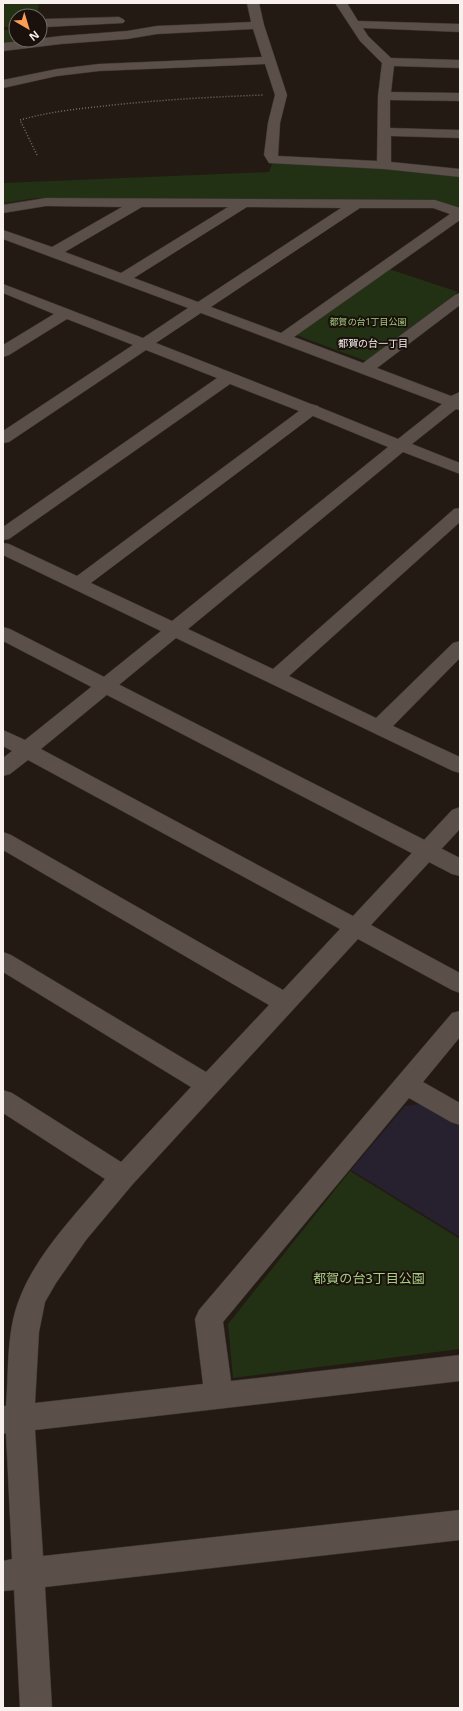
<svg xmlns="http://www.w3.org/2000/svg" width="463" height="1711" font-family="'Noto Sans','Noto Sans JP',sans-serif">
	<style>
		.education { fill: #26202f }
		.green { fill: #223114 }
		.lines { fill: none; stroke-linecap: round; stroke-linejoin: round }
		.street-casing { stroke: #3b3431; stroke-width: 1 }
		.secondary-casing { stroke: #3b3431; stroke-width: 1 }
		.path { stroke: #786f6b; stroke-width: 1.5; stroke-dasharray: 1 2; stroke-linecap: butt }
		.street { fill: #5a4f49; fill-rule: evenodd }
		.secondary { fill: #5a4f49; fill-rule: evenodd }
		.labels { text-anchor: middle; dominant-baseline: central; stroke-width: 4; stroke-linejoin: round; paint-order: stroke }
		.far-park-label { font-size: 9px; fill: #a5ce81; stroke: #1a110c }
		.far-neighbourhood-label { font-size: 10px; fill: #f7f0ed; stroke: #1a110c }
		.near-park-label { font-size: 13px; fill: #a5ce81; stroke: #1a110c }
	</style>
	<rect width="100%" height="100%" fill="#231a14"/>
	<!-- education -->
	<path class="education" d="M427 1103 460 1121V1237L351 1170 405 1106Z"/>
	<!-- green -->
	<path class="green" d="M3 3H39L37 16H16V27H3Z
		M3 30H16V40H20L3 43Z
		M273 162 383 167 460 176V209L437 200 37 198 3 203V183L269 172Z
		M389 269 458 292 366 361 296 335Z
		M350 1171 460 1239V1349L233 1378 228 1324Z"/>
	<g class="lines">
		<!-- street casing -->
		<g class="street-casing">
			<path id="street" d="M247 3H259L264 25 287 95 280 123 278 156 377 161 378 96 382 63 360 41 335 3H347L358 21 460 24V32L363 28 368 36 391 58 460 60V68L394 66 391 92 460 93V101L390 100V128L460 130V138L391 136V162L460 169V177L384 169 269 163 264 155 268 123 275 95 265 64 99 71 57 76 3 88V80L57 69 99 64 262 57 253 29 157 34 127 39 61 44 3 51V43L61 36 127 31 157 26 251 22Z
				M119 17 123 19 125 21 123 23 46 27 42 25 40 23 42 21 46 19Z
				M46 198 435 200 460 208V220L294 337 363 363 455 295 460 293V305L377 368 451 396 460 392V410L456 409 412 444 460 463V474L403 452 188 629 273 669 454 509 460 508V522L289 676 376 718 453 643 460 641V658L393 726 460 757V773L453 771 176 638 41 749 353 916 452 810 460 807V829L371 925 460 973V993L452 990 358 939 132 1185 86 1240 56 1283 45 1302 39 1332 35 1403 203 1384 195 1319 199 1310 452 1013 460 1011V1037L423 1082 460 1103V1125L451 1122 409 1098 223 1322 231 1381 460 1355V1381L35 1430 43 1556 460 1510V1540L45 1587 52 1708H20L14 1590 3 1591V1561L12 1559 6 1433 3 1434V1406H6C9 1372 6 1333 19 1300 35 1256 75 1215 105 1179L3 1113V1090L12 1093 121 1162 191 1087 3 972V952L11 955 206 1072 269 1005 3 850V832L11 835 283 990 340 929 28 760 10 774 3 776V758L12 751 3 746V730L25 740 161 631 3 555V543L9 544 77 576 299 411 230 384 9 539 3 540V527L217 378 146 350 9 442 3 443V431L133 345 67 319 9 355 3 357V345L54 314 3 293V284L143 338 188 308 3 239V230L52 247 122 207 46 206 3 213V205ZM142 207H228L121 273 65 252ZM247 207 341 208 198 302 134 278ZM360 208H433L450 214 281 333 211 307ZM201 313 442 404 398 439 319 407 318 406 311 404 156 343ZM313 416 388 447 172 621 91 583Z"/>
		</g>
		<!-- secondary casing -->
		<g class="secondary-casing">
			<path id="secondary" d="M3 627 10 629 460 858V876L452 874 3 641Z"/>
		</g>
		<!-- path -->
		<path class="path" d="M37 155 20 120C48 112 76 109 104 106 157 100 210 97 263 95"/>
		<!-- street -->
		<use href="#street" class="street"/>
		<!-- secondary -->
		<use href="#secondary" class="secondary"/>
	</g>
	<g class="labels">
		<!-- far-park labels -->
		<g class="far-park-label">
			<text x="368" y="321">都賀の台1丁目公園</text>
		</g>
		<!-- far-neighbourhood labels -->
		<g class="far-neighbourhood-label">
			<text x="373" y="343">都賀の台一丁目</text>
		</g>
		<!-- near-park labels -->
		<g class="near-park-label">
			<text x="369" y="1278">都賀の台3丁目公園</text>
		</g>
	</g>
	<!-- border -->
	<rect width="463" height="1711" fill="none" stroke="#f7f0ed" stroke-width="8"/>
	<!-- north arrow -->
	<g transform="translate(28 28) rotate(142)"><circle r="19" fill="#1a110c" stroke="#726a66"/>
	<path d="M0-3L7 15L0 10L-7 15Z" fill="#fc9d53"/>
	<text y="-6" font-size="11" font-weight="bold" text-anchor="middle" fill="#f7f0ed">N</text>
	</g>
</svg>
